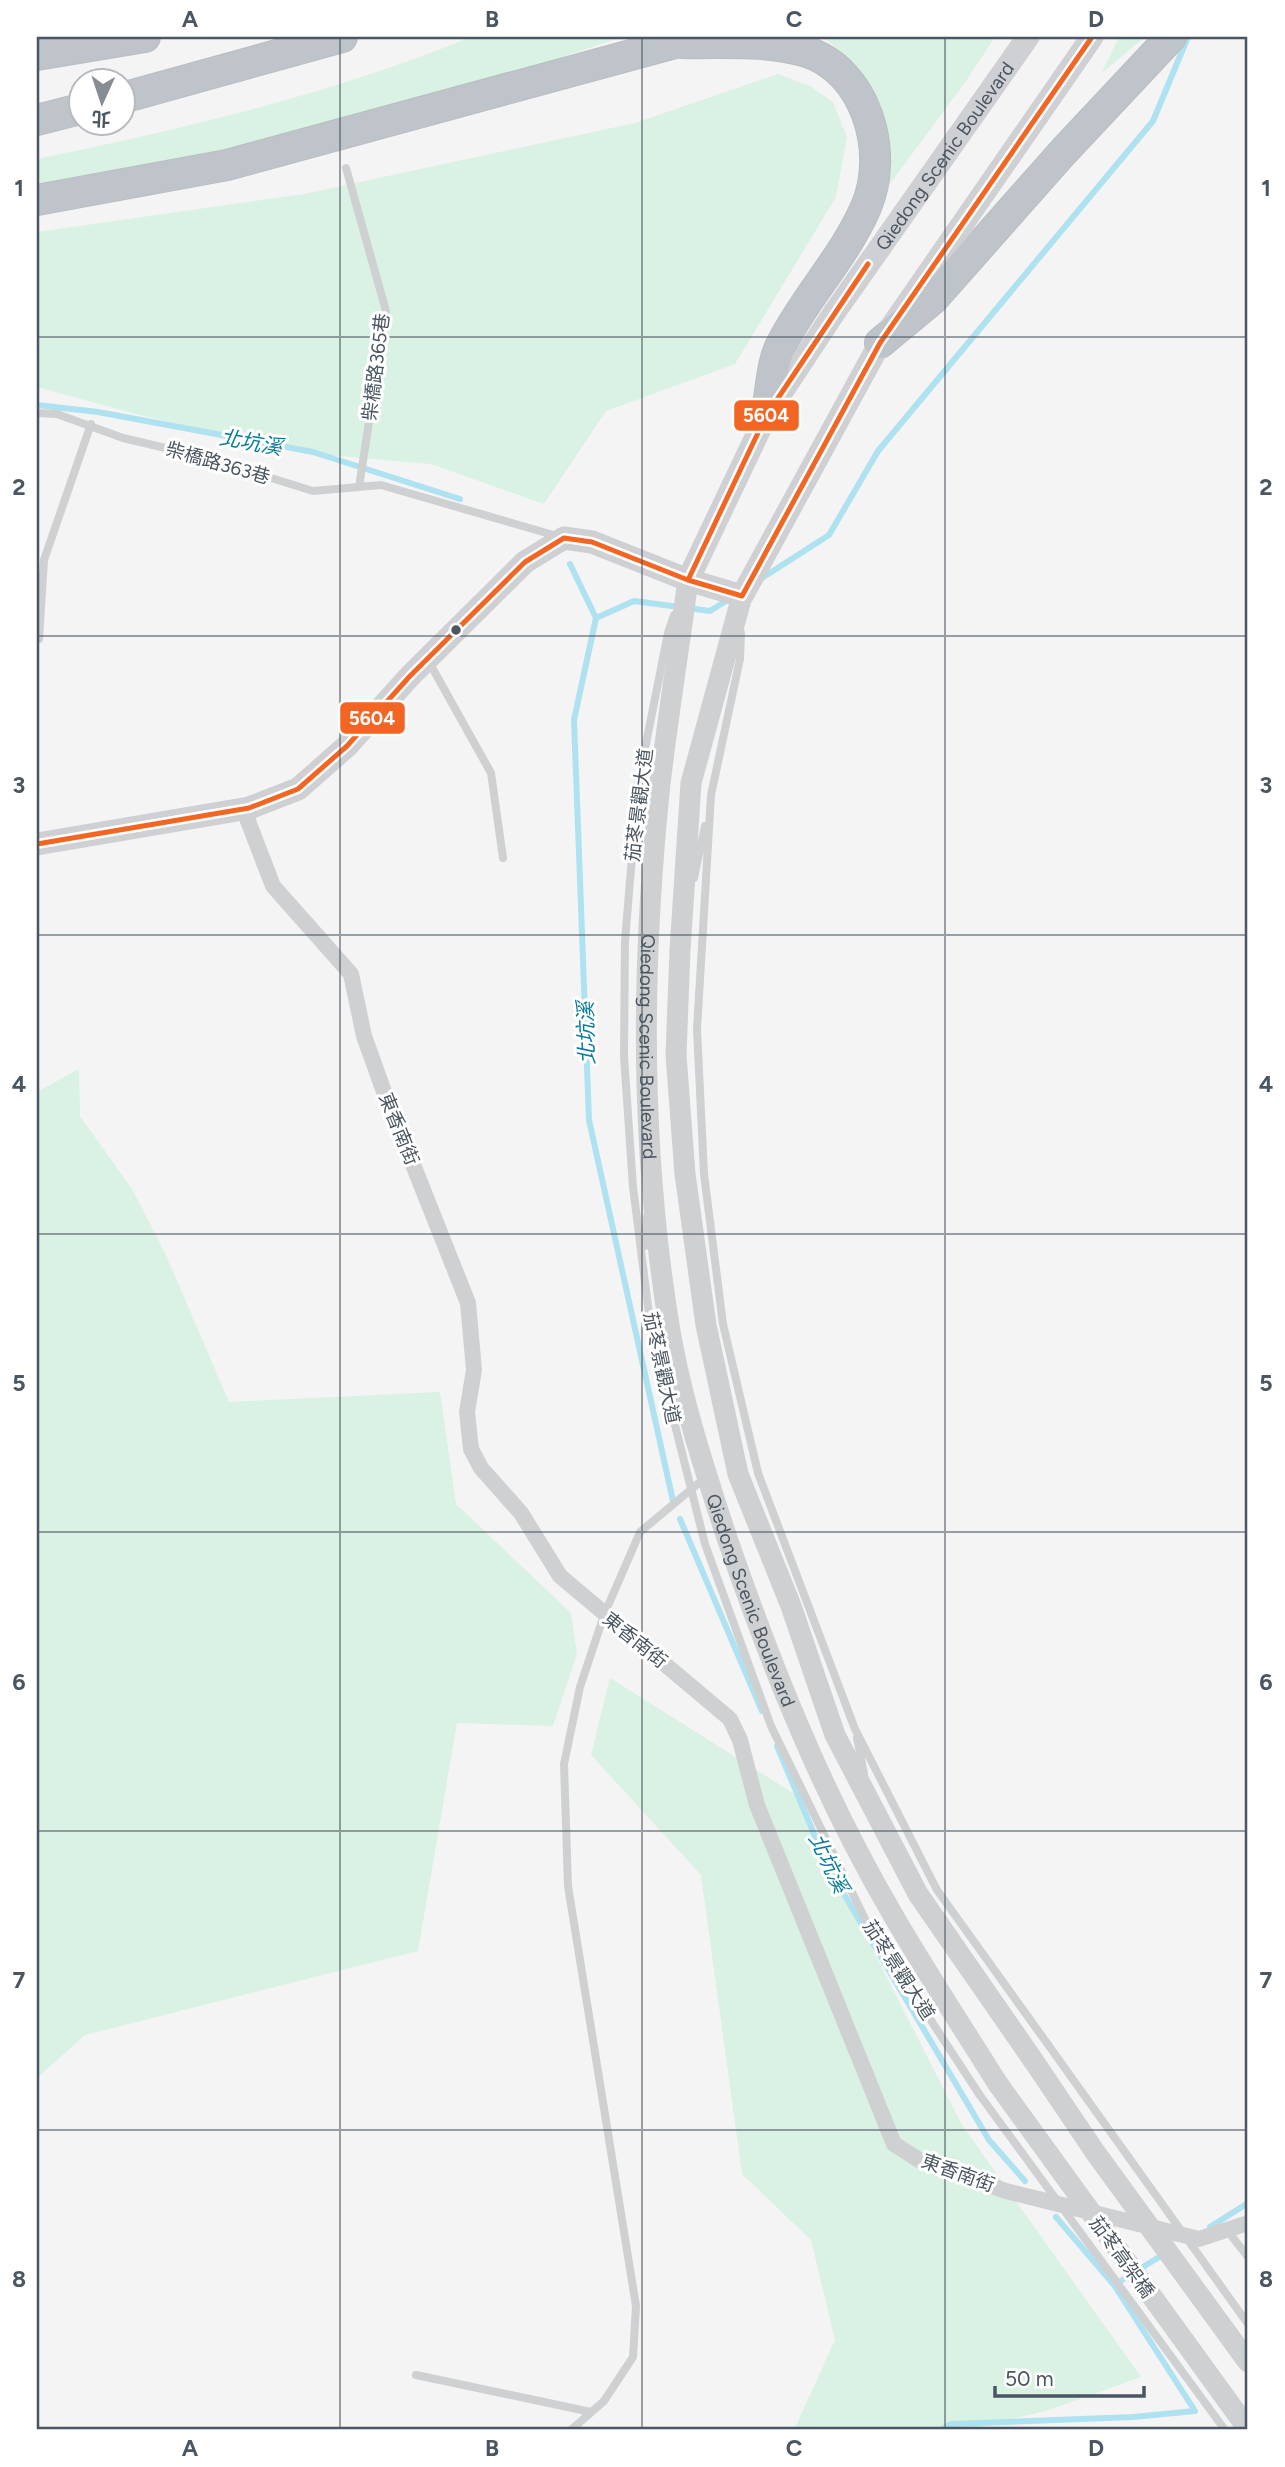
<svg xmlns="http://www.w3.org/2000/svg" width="1285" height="2467" font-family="Figtree,'Noto Sans TC',sans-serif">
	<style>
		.green { fill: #d9f2e3 }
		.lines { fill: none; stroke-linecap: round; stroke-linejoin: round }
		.stream { stroke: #aee2f0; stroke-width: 6 }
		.motorway-casing { stroke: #b9bec3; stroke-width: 32 }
		.service { stroke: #ced0d2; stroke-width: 8 }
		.minor { stroke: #ced0d2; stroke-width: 16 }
		.tertiary { stroke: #ced0d2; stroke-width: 21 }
		.secondary { stroke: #ced0d4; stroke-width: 23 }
		.motorway { stroke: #bec4c9; stroke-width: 30 }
		.service-bridge { stroke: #ced0d2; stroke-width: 8 }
		.tertiary-bridge { stroke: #ced0d2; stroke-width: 21 }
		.bus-1-casing { stroke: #fff; stroke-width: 10 }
		.bus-1 { stroke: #f26522; stroke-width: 5 }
		.grid { fill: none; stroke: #4a5661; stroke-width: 2; stroke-opacity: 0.55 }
		.bus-dot { fill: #4a5661; stroke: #fff; stroke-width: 2.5 }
		.labels { text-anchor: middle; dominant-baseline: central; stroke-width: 6; stroke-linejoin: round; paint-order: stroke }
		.street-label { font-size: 19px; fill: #4a5661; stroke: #fff }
		.water-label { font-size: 21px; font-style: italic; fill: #0c7c9b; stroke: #fff }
		.line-badge { stroke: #fff; stroke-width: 2.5 }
		.badge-label { font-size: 19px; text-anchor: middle; font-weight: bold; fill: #fff }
		.neatline { fill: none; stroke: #4a5661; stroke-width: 2.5 }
		.grid-label { font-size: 23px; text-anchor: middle; font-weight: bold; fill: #4a5661 }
	</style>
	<rect width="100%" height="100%" fill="#f4f4f4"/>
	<!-- green -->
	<path class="green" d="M471 37H622L446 96 87 182 37 190V159C183 129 332 94 471 37Z
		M822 37H995L966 81 878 200C877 128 889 82 822 37Z
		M1119 37H1145L1101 74Z
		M778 74 810 86 833 102 847 137 836 197 735 364 606 411 544 504 431 464 302 453 132 413 37 387V232L304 194 635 123Z
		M79 1069 80 1116 132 1189 166 1255 229 1402 440 1392 456 1504 571 1613 577 1654 553 1726 457 1723 418 1951 85 2035 37 2078V1092Z
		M610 1678 793 1793 962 2125 1141 2377 1049 2410 967 2430H794L835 2340 811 2240 742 2174 701 1875 591 1755Z"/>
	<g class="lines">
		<!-- stream -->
		<path class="stream" d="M37 405 98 412 313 452 460 499
			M570 564 596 618 574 720 589 1120 673 1501
			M762 578 829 535 878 451 1153 121 1188 37
			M596 618 634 601 710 611 729 599
			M680 1519 762 1711
			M777 1746 828 1867 989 2140 1025 2181
			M1210 2227 1248 2203
			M1114 2285 1164 2254
			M941 2430 951 2424 1133 2417 1195 2411 1114 2285 1056 2217"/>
		<!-- motorway casing -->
		<g class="motorway-casing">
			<path id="motorway" d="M682 43C722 44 765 40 804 51 866 69 890 152 866 207 845 256 806 296 782 343 771 362 771 394 766 416
				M37 55 145 37
				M122 98 342 37
				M37 120 80 109
				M37 200 227 165 697 37
				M880 343 933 299 1064 151 1171 37"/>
		</g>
		<!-- service -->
		<path class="service" d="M346 168 386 311 359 487
			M37 413 57 414 123 438 204 457 313 491 381 485 557 536
			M674 615 668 633 638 784 625 941 624 1056 633 1187 651 1330 705 1544 771 1726 866 1921 979 2094
			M741 633 740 659 711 795 697 1029 704 1174 723 1324 758 1473 855 1729 937 1890 1049 2046
			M39 639 44 560 91 424
			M429 662 491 773 503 858
			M694 878 705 826
			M645 1246 647 1217
			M857 1738 864 1774
			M1227 2230 1248 2257
			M416 2375 591 2412
			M571 2430 604 2401 633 2357 636 2306 568 1886 564 1764 580 1687 604 1615 640 1532 706 1477"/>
		<!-- minor -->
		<path class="minor" d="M243 808 273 886 351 974 364 1036 383 1089 468 1303 474 1370 467 1412 471 1449 481 1468 521 1513 560 1576 730 1719 740 1740 757 1805 894 2144 919 2160 1006 2191 1199 2239 1248 2223"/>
		<!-- tertiary -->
		<g class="tertiary">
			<path id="s1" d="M688 580C679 648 668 716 660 784 641 964 640 1152 670 1331 682 1401 705 1471 727 1538 772 1668 823 1796 893 1915 926 1972 963 2028 998 2084"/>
			<path d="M742 596 691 783 680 950 676 1055 685 1174 706 1325 738 1474 791 1606 835 1735 918 1894 1033 2060"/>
		</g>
		<!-- secondary -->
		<g class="secondary">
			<path id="s2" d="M688 580 766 416 834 313 1028 37"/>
			<path d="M37 844 249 808 298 789 347 746 410 676 525 562 564 538 592 542 688 580 742 596 880 343 1092 37"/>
		</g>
		<!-- motorway -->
		<use href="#motorway" class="motorway"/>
		<!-- service-bridge -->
		<path class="service-bridge" d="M1049 2046 1248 2324
			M979 2094 1225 2430"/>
		<!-- tertiary-bridge -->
		<path class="tertiary-bridge" d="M1033 2060 1095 2152 1248 2362
			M998 2084 1248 2429"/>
		<!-- bus-1 casing -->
		<g class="bus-1-casing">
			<path id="bus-1" d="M688 580 766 416 868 264
				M37 844 249 808 298 789 347 746 410 676 525 562 564 538 592 542 688 580 742 596 880 343 1092 37"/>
		</g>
		<!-- bus-1 -->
		<use href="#bus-1" class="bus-1"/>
	</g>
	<!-- grid -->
	<path class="grid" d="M340 37V2430M642 37V2430M945 37V2430M37 337H1248M37 636H1248M37 935H1248M37 1234H1248M37 1532H1248M37 1831H1248M37 2130H1248"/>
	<!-- markers -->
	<circle class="bus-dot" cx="456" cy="630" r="6"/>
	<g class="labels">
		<!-- street labels -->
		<g class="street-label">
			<text stroke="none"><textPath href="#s2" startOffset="497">Qiedong Scenic Boulevard</textPath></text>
			<text transform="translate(376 367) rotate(-83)">柴橋路365巷</text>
			<text transform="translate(218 463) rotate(16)">柴橋路363巷</text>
			<text transform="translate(639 805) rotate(-83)">茄苳景觀大道</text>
			<text stroke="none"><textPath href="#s1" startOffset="469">Qiedong Scenic Boulevard</textPath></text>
			<text transform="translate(399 1129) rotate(68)">東香南街</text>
			<text transform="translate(662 1368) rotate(78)">茄苳景觀大道</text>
			<text stroke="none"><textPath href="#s1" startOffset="1036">Qiedong Scenic Boulevard</textPath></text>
			<text transform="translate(635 1640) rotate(39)">東香南街</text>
			<text transform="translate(899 1970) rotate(57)">茄苳景觀大道</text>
			<text transform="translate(958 2173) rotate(20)">東香南街</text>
			<text transform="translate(1122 2257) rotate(54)">茄苳高架橋</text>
		</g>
		<!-- water labels -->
		<g class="water-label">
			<text transform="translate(251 442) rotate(10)">北坑溪</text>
			<text transform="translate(586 1033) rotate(-92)">北坑溪</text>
			<text transform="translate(829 1863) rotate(64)">北坑溪</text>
		</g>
	</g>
	<g class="line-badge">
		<rect x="733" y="399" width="67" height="33" rx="7" fill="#f26522"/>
		<rect x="339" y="701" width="67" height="34" rx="7" fill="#f26522"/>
	</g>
	<g class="badge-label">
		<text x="766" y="422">5604</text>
		<text x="372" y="725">5604</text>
	</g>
	<!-- border -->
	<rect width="1285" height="2467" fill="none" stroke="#ffffff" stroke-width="77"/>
	<!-- north arrow -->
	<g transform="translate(102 102) rotate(183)"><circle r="33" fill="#ffffff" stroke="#b7bbc0" stroke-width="2"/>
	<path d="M0-5L12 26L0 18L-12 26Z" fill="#868d94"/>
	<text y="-10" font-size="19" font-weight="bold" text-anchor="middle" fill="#4a5661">北</text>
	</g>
	<!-- scale -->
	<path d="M995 2386v10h149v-10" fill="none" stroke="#4a5661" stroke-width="3.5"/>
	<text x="1005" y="2386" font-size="21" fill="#4a5661" stroke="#ffffff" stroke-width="5" paint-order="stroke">50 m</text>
	<rect x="38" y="38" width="1208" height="2390" class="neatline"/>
	<g class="grid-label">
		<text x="190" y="27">A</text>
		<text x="492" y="27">B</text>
		<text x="794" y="27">C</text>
		<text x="1096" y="27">D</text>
		<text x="19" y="196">1</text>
		<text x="1266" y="196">1</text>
		<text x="19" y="495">2</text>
		<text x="1266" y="495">2</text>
		<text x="19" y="793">3</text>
		<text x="1266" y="793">3</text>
		<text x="19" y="1092">4</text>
		<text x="1266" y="1092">4</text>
		<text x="19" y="1391">5</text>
		<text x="1266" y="1391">5</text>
		<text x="19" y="1690">6</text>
		<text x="1266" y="1690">6</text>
		<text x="19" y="1988">7</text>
		<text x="1266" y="1988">7</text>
		<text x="19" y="2287">8</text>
		<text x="1266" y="2287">8</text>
		<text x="190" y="2456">A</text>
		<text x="492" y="2456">B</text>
		<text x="794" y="2456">C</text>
		<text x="1096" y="2456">D</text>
	</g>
</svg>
